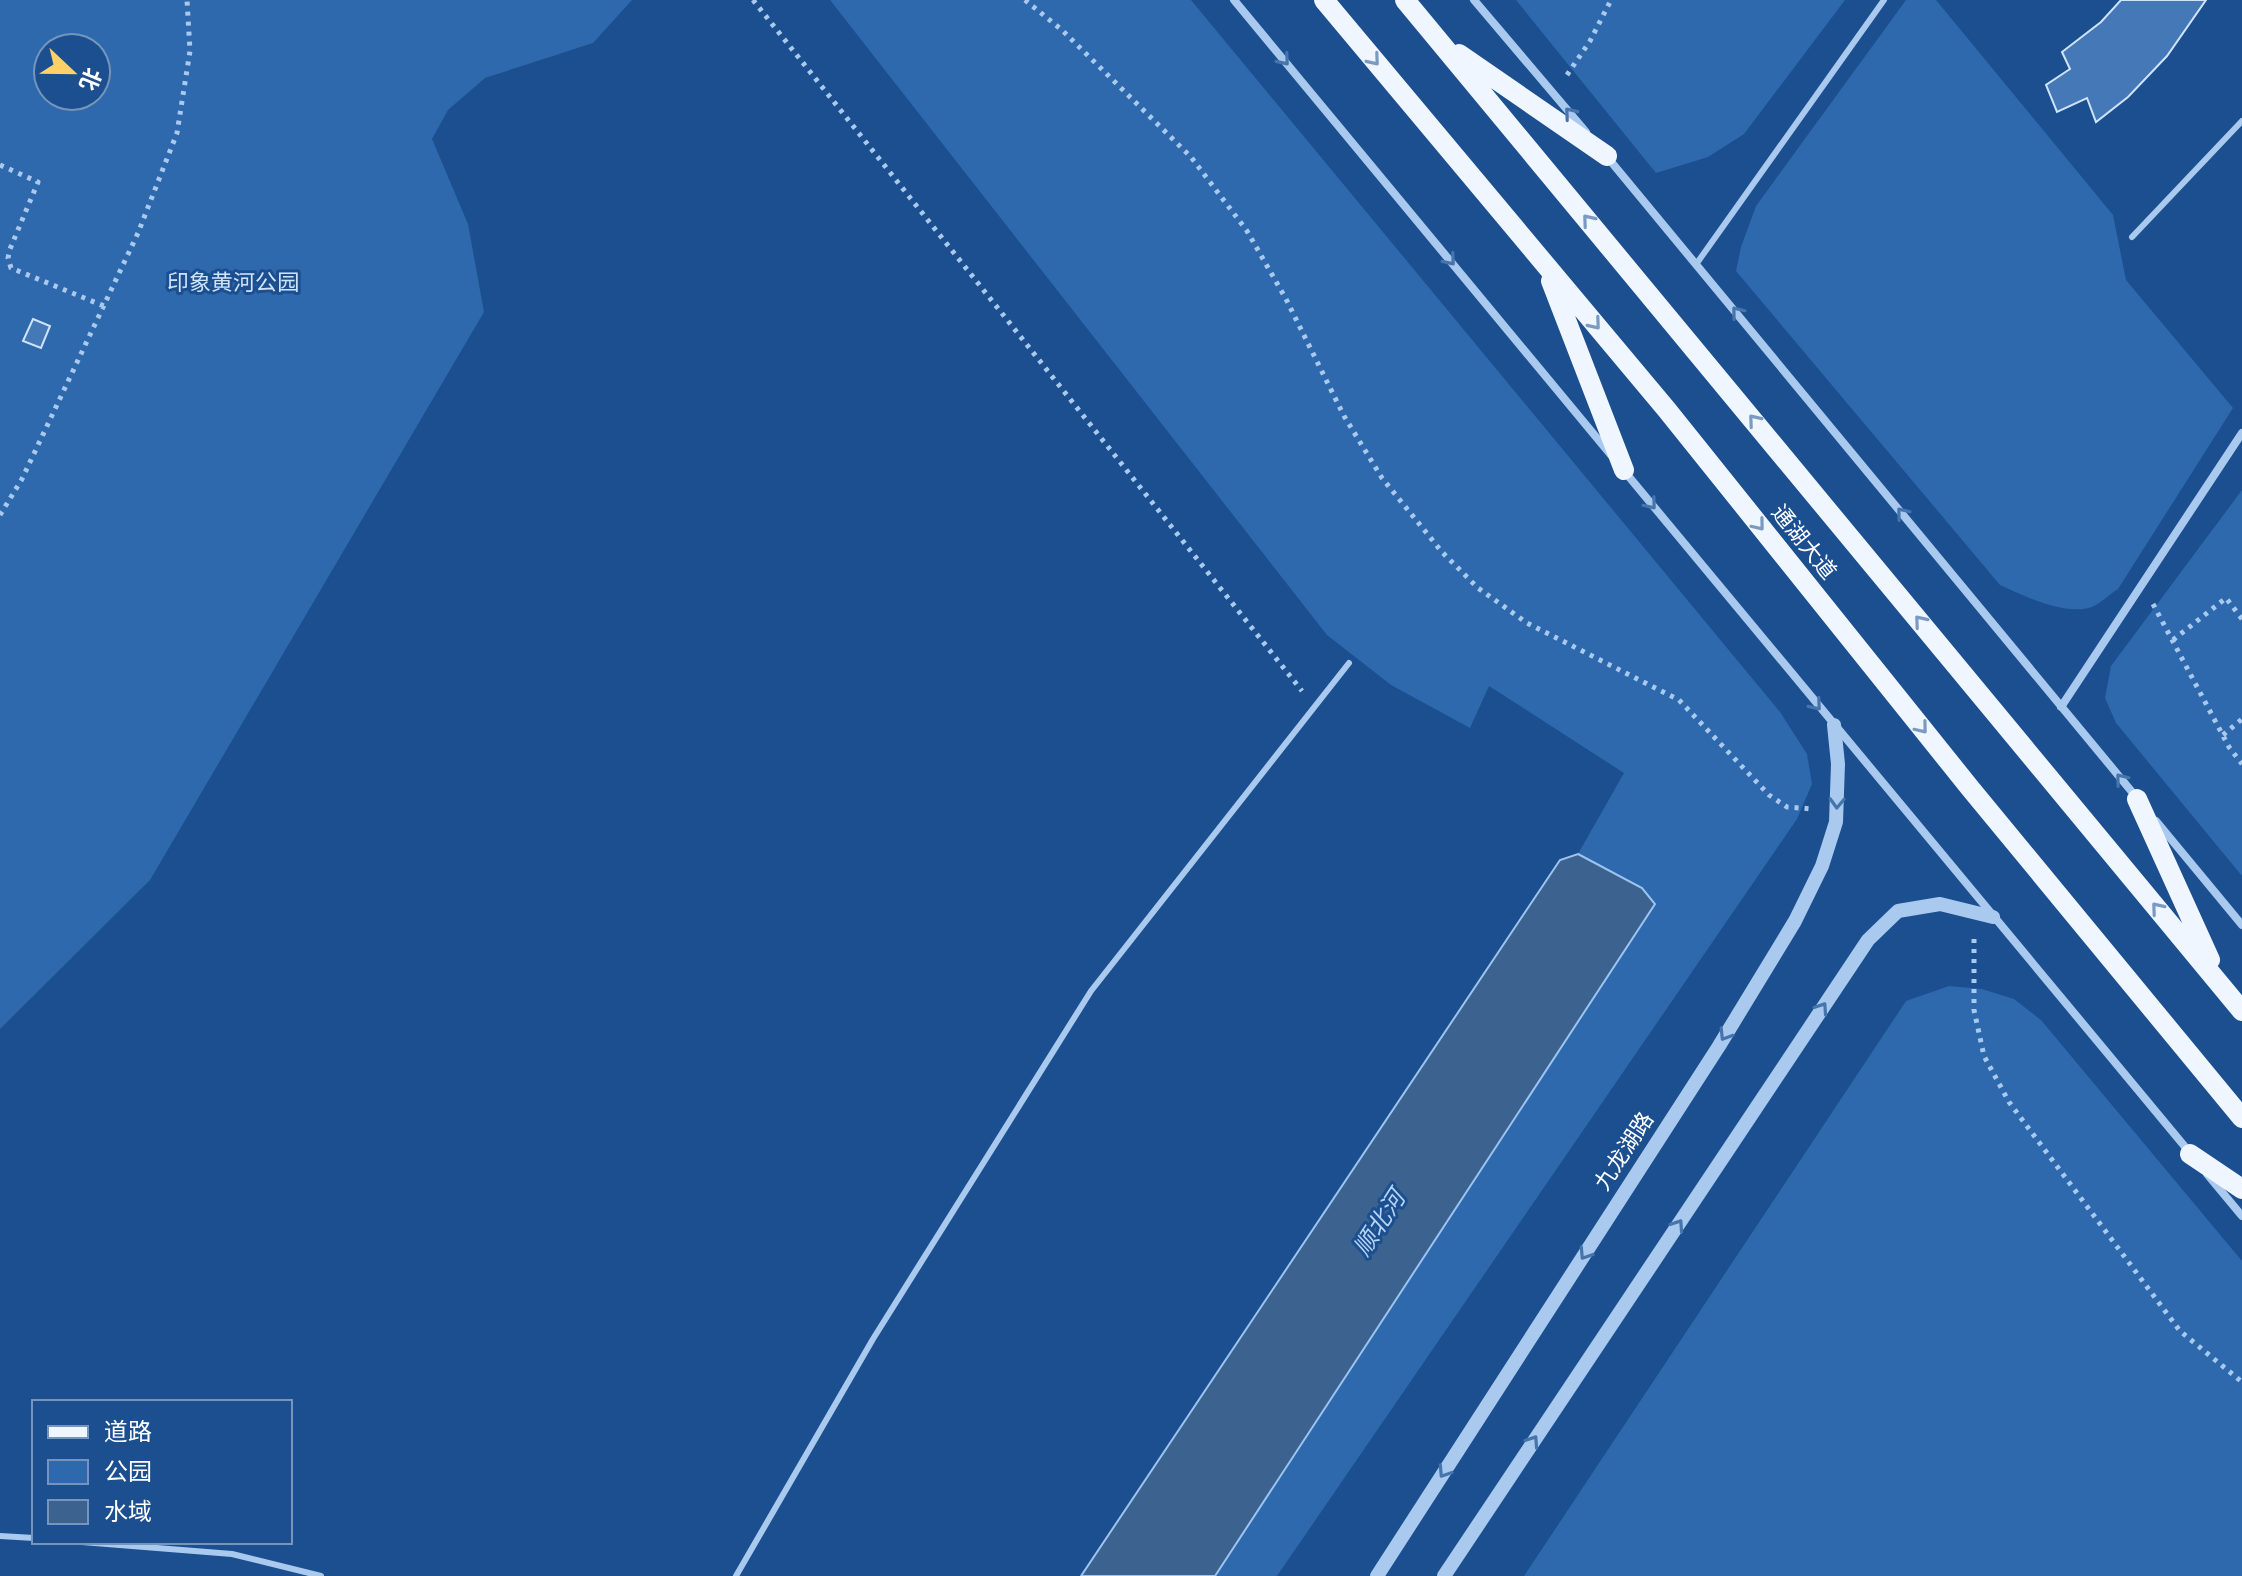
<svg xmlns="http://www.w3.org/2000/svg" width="2242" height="1576" font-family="'DM Sans','Noto Sans SC',sans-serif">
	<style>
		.green { fill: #2e69ad; fill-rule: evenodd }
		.water { fill: #3c6290; stroke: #9cc4f0; stroke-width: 2 }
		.building { fill: #4478b7; stroke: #cfe3fa; stroke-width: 2 }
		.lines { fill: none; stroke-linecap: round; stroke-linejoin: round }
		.path { stroke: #a9c9ee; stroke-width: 5; stroke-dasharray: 4 6; stroke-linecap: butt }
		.service { stroke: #a9c9ee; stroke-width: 6 }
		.minor { stroke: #a9c9ee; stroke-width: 8 }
		.tertiary { stroke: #a9c9ee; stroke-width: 14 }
		.primary { stroke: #f0f6ff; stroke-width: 20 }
		.oneway { stroke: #4674ac }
		.oneway2 { stroke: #7b9ac1 }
		.labels { text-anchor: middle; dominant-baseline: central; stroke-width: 6; stroke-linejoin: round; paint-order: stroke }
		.park-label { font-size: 22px; fill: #cfe3fa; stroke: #1b4f8f }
		.street-label { font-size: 22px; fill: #fff; stroke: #1b4f8f }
		.water-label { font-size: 24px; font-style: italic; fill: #b5d3f5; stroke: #1b4f8f }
	</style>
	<rect width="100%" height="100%" fill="#1b4f8f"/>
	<!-- green -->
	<path class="green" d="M0 0H632L593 43 485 78 448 110 432 139 468 224 484 312 150 880 0 1029ZM48 48H96V96H48Z
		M830 0H1191L1780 712 1807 754 1812 784 1797 819 1277 1576H1215L1655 904 1642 888 1578 854 1624 773 1489 686 1470 728 1391 685 1327 635Z
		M1516 0H1845L1744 134 1708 157 1656 173Z
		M1906 0H1936L2113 215 2126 280 2233 408 2118 589C2110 594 2101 603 2092 607 2065 616 2024 596 2000 585L1736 271 1741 247 1756 206Z
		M2242 490V876L2116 723 2105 698 2111 666Z
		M1949 986 1982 989 2014 999 2041 1020 2242 1261V1576H1524L1906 1001Z"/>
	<!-- water -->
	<path class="water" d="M1578 854 1642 888 1655 904 1215 1576H1081L1560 860Z"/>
	<!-- building -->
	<path class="building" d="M2121 0H2206L2167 56 2128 97 2096 122 2087 98 2057 112 2046 85 2070 69 2062 52 2101 22Z
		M67 96H87L83 108 65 101Z
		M33 319 50 326 41 348 23 341Z"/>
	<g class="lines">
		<!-- path -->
		<path class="path" d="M753 0 1302 691
			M1025 0 1062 30 1191 157 1247 231 1286 299 1344 416 1382 478 1442 552 1478 588 1527 623 1679 700 1769 795 1787 807 1813 809
			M1567 75 1590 41 1611 0
			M0 165 38 182 10 249 8 258 11 268 104 306
			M0 515 22 479 138 233 177 133 190 51 187 0
			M2153 604 2229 747 2242 764
			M2173 640 2226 598 2242 619
			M2223 735 2242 719
			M1974 939V1010L1984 1056 2009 1102 2180 1331 2242 1382"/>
		<!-- service -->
		<path class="service" d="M2132 237 2242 121
			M1697 263 1884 0
			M0 1536 34 1538
			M82 1542 232 1554 321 1576
			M736 1576 873 1339 1091 991 1349 663"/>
		<!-- minor -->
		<path class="minor" d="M1234 0 1611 455
			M1474 0 1586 132
			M1608 158 2137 798
			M1625 472 2191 1154
			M2061 707 2242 433
			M2156 821 2242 925
			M2207 1174 2242 1216"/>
		<!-- tertiary -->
		<path class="tertiary" d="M1377 1576 1719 1046 1795 921 1822 866 1836 822 1838 764 1834 725
			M1444 1576 1868 940 1898 911 1940 904 1993 917"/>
		<!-- primary -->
		<path class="primary" d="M1324 0 1667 410 1970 788 2242 1118
			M1405 0 2242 1011
			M1459 54 1607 156
			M1551 281 1624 470
			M2137 799 2210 960
			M2190 1154 2242 1189"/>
	</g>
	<!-- one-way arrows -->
	<defs><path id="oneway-chevron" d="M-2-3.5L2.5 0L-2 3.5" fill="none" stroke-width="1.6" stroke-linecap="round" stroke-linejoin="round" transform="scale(2)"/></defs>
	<g class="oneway">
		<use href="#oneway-chevron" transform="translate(1284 60) rotate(50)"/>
		<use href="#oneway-chevron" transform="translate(1570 113) rotate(-130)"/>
		<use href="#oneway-chevron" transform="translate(1450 260) rotate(50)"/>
		<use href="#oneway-chevron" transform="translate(1737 312) rotate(-129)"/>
		<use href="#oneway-chevron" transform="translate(1651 504) rotate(51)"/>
		<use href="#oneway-chevron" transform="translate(1902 513) rotate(-129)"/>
		<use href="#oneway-chevron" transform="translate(1816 705) rotate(50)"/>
		<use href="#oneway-chevron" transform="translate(2121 779) rotate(-129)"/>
		<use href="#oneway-chevron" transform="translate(1837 803) rotate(92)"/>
		<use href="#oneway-chevron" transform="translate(1822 1008) rotate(-56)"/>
		<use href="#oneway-chevron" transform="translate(1725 1035) rotate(122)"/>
		<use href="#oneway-chevron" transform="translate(1678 1225) rotate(-56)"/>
		<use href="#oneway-chevron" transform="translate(1585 1254) rotate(123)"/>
		<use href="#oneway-chevron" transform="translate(1533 1441) rotate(-56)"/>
		<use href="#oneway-chevron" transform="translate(1444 1472) rotate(123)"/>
	</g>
	<g class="oneway2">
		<use href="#oneway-chevron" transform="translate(1374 60) rotate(50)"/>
		<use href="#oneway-chevron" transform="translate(1588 220) rotate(-130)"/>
		<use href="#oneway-chevron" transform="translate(1595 324) rotate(50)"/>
		<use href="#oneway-chevron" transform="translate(1754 420) rotate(-130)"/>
		<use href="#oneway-chevron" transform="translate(1759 525) rotate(51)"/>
		<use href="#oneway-chevron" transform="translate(1920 621) rotate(-130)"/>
		<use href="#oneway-chevron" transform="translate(1922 728) rotate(51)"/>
		<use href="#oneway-chevron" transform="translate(2157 908) rotate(-130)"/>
	</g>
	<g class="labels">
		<!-- park labels -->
		<g class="park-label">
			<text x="233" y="282">印象黄河公园</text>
		</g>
		<!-- street labels -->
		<g class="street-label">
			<text transform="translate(1804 542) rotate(51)">通湖大道</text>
			<text transform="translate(1624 1151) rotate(-57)">九龙湖路</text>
		</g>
		<!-- water labels -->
		<g class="water-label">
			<text transform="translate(1379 1223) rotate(-57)">顺北河</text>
		</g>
	</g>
	<!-- legend -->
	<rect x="32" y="1400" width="260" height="144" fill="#1b4f8f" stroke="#7695bc" stroke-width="2"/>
	<rect x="48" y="1426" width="40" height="12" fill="#f0f6ff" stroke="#7695bc" stroke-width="2"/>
	<text x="104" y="1440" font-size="24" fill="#ffffff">道路</text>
	<rect x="48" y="1460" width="40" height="24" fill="#2e69ad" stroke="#7695bc" stroke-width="2"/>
	<text x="104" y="1480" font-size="24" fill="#ffffff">公园</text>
	<rect x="48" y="1500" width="40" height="24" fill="#3c6290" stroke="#7695bc" stroke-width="2"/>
	<text x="104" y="1520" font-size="24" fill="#ffffff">水域</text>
	<!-- north arrow -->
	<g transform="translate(72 72) rotate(112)"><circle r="38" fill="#1b4f8f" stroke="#7695bc" stroke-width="2"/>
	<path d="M0-6L14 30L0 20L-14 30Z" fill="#ffd166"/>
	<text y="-12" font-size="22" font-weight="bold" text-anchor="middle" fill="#ffffff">北</text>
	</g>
</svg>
